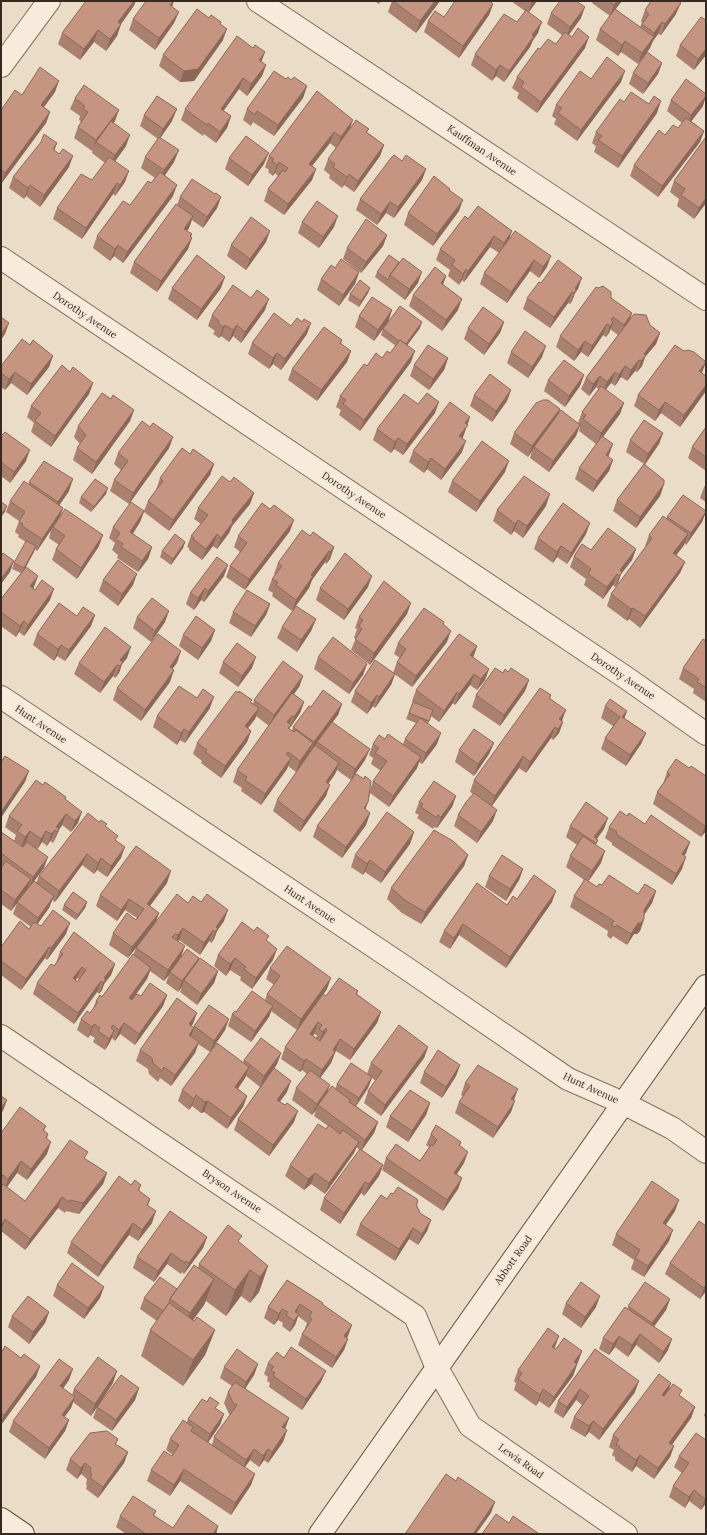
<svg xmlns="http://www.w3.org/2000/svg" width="707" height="1535" font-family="Lora,serif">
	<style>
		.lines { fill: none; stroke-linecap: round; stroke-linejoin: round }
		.street-casing { stroke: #866f5e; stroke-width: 24 }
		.secondary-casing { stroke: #685042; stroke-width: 24 }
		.street { stroke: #f7ebdb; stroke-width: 22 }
		.secondary { stroke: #f7ebdb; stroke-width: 22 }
		.wall { fill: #aa806f; fill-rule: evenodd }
		.shaded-wall { fill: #8b685a }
		.building { fill: #c69581; stroke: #8b685a; fill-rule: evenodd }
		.labels { text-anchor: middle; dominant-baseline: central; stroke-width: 3; stroke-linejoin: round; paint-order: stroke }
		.street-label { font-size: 10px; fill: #382921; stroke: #f3e8d7 }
	</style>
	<rect width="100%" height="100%" fill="#ebdcc8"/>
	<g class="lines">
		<!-- street casing -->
		<g class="street-casing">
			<path id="street" d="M258 1 706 299
				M1 66 49 1
				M1 258 625 677 706 734
				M1 697 406 968 568 1079 623 1103 672 1128 706 1152
				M1 1036 415 1316 437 1368 470 1426 626 1534"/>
		</g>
		<!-- secondary casing -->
		<g class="secondary-casing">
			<path id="secondary" d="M1 1519 23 1534
				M320 1534 706 986"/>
		</g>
		<!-- street -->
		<use href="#street" class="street"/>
		<!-- secondary -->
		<use href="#secondary" class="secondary"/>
	</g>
	<!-- wall -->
	<path class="wall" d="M86 1H136L133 7 121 24 117 36 106 51 94 42 80 60 58 44 62 33Z
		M374 1H381L379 4Z
		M392 1H440L416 33 388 12Z
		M511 1H537L529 12 538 33 533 40 530 47 504 82 496 76 492 81 471 65 475 54 517 22 525 11Z
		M593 1H622L615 9 640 27 642 23 641 21 645 10 676 14 661 35 658 34 653 41 650 48 638 64 621 52 618 56 596 40 600 29 610 16 592 3Z
		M493 4 489 15 459 58 424 32 428 21Z
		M551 13 581 18 569 35 585 48 537 113 517 98 519 93 512 88 517 77 540 49 556 44 562 35 547 24Z
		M209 18 221 22 220 25 223 40 194 81 180 82 159 66 163 55Z
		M133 19 174 23 155 50 129 30Z
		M706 20V55L694 70 676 56 680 45Z
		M261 62 266 65 262 76 247 96 239 89 223 111 231 116 227 128 216 143 204 134 203 136 181 120 185 109Z
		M662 63 658 74 643 94 629 84 633 73Z
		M286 79 291 80 307 86 303 98 274 136 253 122 251 126 243 120 247 109Z
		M591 79 621 82 577 141 554 124 556 119 552 116 556 105Z
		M317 91 350 128 369 129 367 132 384 145 380 156 354 192 344 185 342 188 329 178 330 175 324 170 328 159 336 148 330 143 312 166 316 169 312 180 284 215 264 201 268 189 278 176 275 173 273 176 268 172 269 170 265 167 269 156Z
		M55 92 44 107 50 112 46 123 1 184V110L22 95Z
		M75 98 115 121 113 123 126 146 115 161 125 182 115 196 113 194 82 239 53 219 57 208 92 180 105 163 92 153 93 149 92 151 74 138 78 127 81 122 79 120 80 116 70 109Z
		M671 100 703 106 691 121 704 131 700 142 658 197 630 176 634 165 665 135 678 128 682 123 667 111Z
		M624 102 649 104 657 113 618 168 594 152 596 146 592 143 596 132Z
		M144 115 172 121 160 138 174 162 165 175 173 196 123 263 114 256 110 261 93 248 97 236 130 205 151 183 155 178 141 168 145 157 158 139 140 126Z
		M706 137V203L694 219 677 206 679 199 670 192 674 181Z
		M57 143 54 150 69 167 40 207 26 196 24 199 9 188 13 177Z
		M229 158 264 164 248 186 225 169Z
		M402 161 426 169 422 180 394 218 386 213 377 225 356 210 360 199Z
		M215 194 221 197 217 208 203 228 192 220 189 228 187 231 192 234 188 249 157 292 130 273 134 262 177 205 180 197Z
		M459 211 433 246 404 225 408 213Z
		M468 219 510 238 547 267 539 278 530 271 507 303 480 284 484 273 499 253 490 247 464 282 462 280 459 285 448 276 450 270 436 260 440 249Z
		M302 222 334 227 319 248 298 233Z
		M387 235 383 246 361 273 343 259 347 248Z
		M266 242 246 270 227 256 231 245Z
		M399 262 418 283 405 300 375 277 377 272Z
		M335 268 359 272 355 284 339 306 317 290 321 279Z
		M446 276 443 285 458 310 442 331 409 306 413 295Z
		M541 283 578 289 575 293 572 301 570 304 568 303 550 328 523 309 527 298Z
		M172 288H221L197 320 168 299Z
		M370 288 368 293 359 307 348 300 350 294Z
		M611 298 632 313 630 320 650 325 660 333 656 344 645 357 642 366 637 372 635 371 627 381 621 377 615 386 611 383 606 389 620 414 603 436 609 455 608 457 613 460 609 471 593 492 575 479 579 468 596 444 579 431 580 426V425L576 436 549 472 530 458 532 451 528 457 510 444 514 433 560 409 558 415 578 423 582 412 599 389 596 387 589 396 581 389 586 378 618 335 610 329 609 333 606 337 603 335 588 357 581 352 574 361 556 347 560 336Z
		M265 310 241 343 233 336 229 342 221 336 219 338 213 334 215 331 208 326 212 315Z
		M392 310 388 322 374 341 355 327 359 316Z
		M504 322 500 333 484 355 464 339 468 328Z
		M420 328 407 345 411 362 360 431 339 415 341 410 336 407 340 396 367 366 390 353 396 346 381 335 383 329Z
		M307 334 281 370 273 364 269 369 248 354 252 343Z
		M342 340 341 344 351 351 347 362 317 401 288 380 292 369Z
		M30 345 53 356 49 367 27 395 11 383 5 390 1 387V366Z
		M511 352 542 357 528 378 507 363Z
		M448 358 444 370 429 390 410 376 414 365Z
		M702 373 706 376V391L680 427 661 413 655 421 634 406 638 395Z
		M584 375 580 386 565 407 544 391 548 380Z
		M93 383 89 394 51 447 31 432 34 423 27 417 31 406Z
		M511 390 507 401 492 422 470 406 474 395Z
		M111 399 134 410 130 421 92 474 73 460 77 448 80 444 74 437 78 426Z
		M418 404 435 413 403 455 394 449 391 453 373 440 377 429Z
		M470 417 463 437 462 438V452L441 480 427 469 424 473 409 462 413 451Z
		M150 427 173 437 169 448 129 504 110 491 114 480 121 470 114 464 118 453Z
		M706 427V471L688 458 692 447Z
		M663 433 659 444 645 465 664 484 660 496 636 528 613 511 617 500 644 464 626 452 630 440Z
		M1 436 26 461 10 483 1 476Z
		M190 454 214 464 210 475 169 531 144 512 140 522 133 534 152 547 148 559 138 572 117 558 118 555 112 550 115 543 109 538 113 527 144 511 148 501 156 490 160 478Z
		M505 472 476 512 448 492 452 481Z
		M29 482 69 491 59 505 63 508 60 516 99 546 77 579 52 560 56 549 59 545 49 538 51 530 37 551 35 549 25 568 34 587 33 588 50 600 24 636 19 632 16 637 1 626V599L21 573 12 569 14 563 26 542 18 537 19 535 15 532 19 521 6 512 10 501 29 484Z
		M230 482 254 493 250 504 232 526 229 533 217 549 213 546 202 560 189 550V548L187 547 191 536 201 524 194 519 198 508Z
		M706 484V502L700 498 704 487Z
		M106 494 91 512 79 503 81 497Z
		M546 506 523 538 514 531 511 535 493 521 497 510Z
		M706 511 702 522 686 545 684 543V545L676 555 685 562 680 573 640 628 629 619 627 621 607 606 611 594 646 547 645 546 649 535 667 519V517Z
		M290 531 245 590 226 577 230 566 240 552 234 547 238 536Z
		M586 534 567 564 557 557 553 563 534 549 538 538Z
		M310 536 334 547 330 559 326 564 325 562 312 580 309 588 292 611 272 596 273 593 268 590 272 579 275 575 274 574 278 563Z
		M185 542 183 548 171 565 160 557 162 551Z
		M636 549 632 560 621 574 618 583 615 587 613 585 603 599 584 585 586 579 570 567 574 556 591 550Z
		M224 576 208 597 204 602 201 600 194 610 186 604 190 593Z
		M103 580 133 585 118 606 99 591Z
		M368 587 344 620 316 600 320 588Z
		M270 604 266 615 251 637 229 623 233 612Z
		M407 614 370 665 351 650 356 638H354L357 629 355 628 359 617Z
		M95 615 91 626 65 661 57 656 54 661 33 645 37 634 77 616Z
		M137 617 165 622 151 642 133 628Z
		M316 619 311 631 297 652 277 638 282 627Z
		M443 624 447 642 412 687 393 673 397 662 400 658 394 654 398 643Z
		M215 630 211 641 198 660 179 646 183 635Z
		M706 641V702L693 693 694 689 679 679 683 668Z
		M477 646 473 657 489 669 485 680 477 690 470 685 455 705 453 703 439 722 431 716 428 724 437 744 422 764 419 762 417 768 389 807 370 793 368 802 365 810 370 813 366 825 342 858 313 837 317 826 370 790 373 781 381 771 371 764 373 758 369 755 373 744 385 739 403 744 405 739 416 723 406 719 413 702 412 701 416 690Z
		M318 657 367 664 363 675 349 694 314 669Z
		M127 658 122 664 119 673 115 678 113 676 100 693 74 674 79 663Z
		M223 662 252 668 238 687 219 673Z
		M177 663 172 669 170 682 141 721 113 700 117 688Z
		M508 672 529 680 525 691 500 726 472 707 476 695 503 673Z
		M395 674 391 685 375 708 373 706 367 714 351 702 355 691Z
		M303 676 299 687 294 694 304 702 300 713 289 729 292 731 293 727 311 707 342 704 338 715 332 722 365 760 351 780 337 770 335 774 328 784 326 796 300 832 273 811 277 800 310 753 296 772 288 766 287 769 261 805 241 791 242 788 233 782 237 770 269 726 256 716 255 719 248 728 251 731 247 742 221 778 201 763 202 761 193 754 197 743 251 702 253 704 254 700Z
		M551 695 550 698 563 722 559 733 553 740 551 738 526 773 519 768 492 806 493 821 477 843 454 826 458 815 473 794 470 792 474 780Z
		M605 706 627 711 624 718 646 733 641 744 626 766 601 749 605 738 613 726 601 718Z
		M210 708 185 743 180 740 177 745 153 727 157 716Z
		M494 743 489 754 474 776 455 762 459 750Z
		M689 768 706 776V831L701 837 653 804 657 792 663 784 667 772Z
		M43 785 66 797 65 800 78 823 71 832 62 825 59 830 55 839 53 843 50 841 47 846 42 842 37 849 44 868 34 881 36 883 39 876 106 827 116 841 121 858 107 877 97 870 94 874 82 865 55 902 52 900 49 908 37 924 41 926 66 934 47 960 45 958 21 990 1 975V947L29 929 31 927 13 914 17 903 11 911 1 904V832L14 841 16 835 5 827 9 816Z
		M456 796 452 807 437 828 434 827 433 829 417 818 419 815 415 813 419 802Z
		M627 816 645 824 690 842 686 853 684 856 682 869 672 885 612 845V843L605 838 609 827Z
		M570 826 604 829 597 839 598 840 596 845 601 863 588 881 597 887 602 885 638 894 656 891 652 903 644 915V919L640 931 637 934H634L627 945 613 936 611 939 607 936 608 931 570 907 574 896 584 880 566 867 570 856 577 845 566 837Z
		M414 832 410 844 381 883 365 872 363 875 351 867 355 855Z
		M468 855 464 866 421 924 402 913 387 899 391 888Z
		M523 869 519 880 506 901 485 887 489 876Z
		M167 883 150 906 159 913 155 923 188 903 224 921 217 931 214 939 211 943 209 941 200 955 179 940 178 941 182 956 199 958 198 962 218 971 214 983 197 1005 180 992 182 987 178 992 166 983 169 975 164 981 150 971 147 979 132 1000 141 996 167 995 163 1006 135 1045 120 1034 115 1041 112 1038 110 1042 105 1050 93 1042 95 1038 90 1035 88 1038 77 1030 81 1019 90 1013 93 1009 96 1001 102 997 133 955 136 948 148 932 128 958 109 945 113 933 136 920 137 918 125 910 117 921 96 906 100 895Z
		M517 899 552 902 506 968 459 935 450 949 439 942 444 931 507 905Z
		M87 902 85 908 76 920 62 910 64 905Z
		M267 941 273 960 252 989 240 980 241 977 230 970 226 976 214 966 218 955Z
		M60 952 115 964 111 975 104 984 102 990 99 994 97 992 74 1024 33 994 37 983 54 966 56 963ZM77 978 79 979 77 982 76 980Z
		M270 968 327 989 323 995 326 996 358 991 357 994 381 1012 377 1023 350 1060 336 1051 335 1053 331 1063 320 1078 328 1091 335 1089 337 1084 367 1074 371 1063 428 1047 424 1058 381 1116 364 1103 368 1091 376 1081 372 1078 368 1088 356 1106 378 1122 374 1133 362 1150 383 1165 379 1176 364 1196 361 1193 340 1224 320 1210 324 1198 360 1150 356 1147 354 1153 325 1194 311 1184 304 1190 285 1176 290 1165 328 1126 314 1116 316 1110 312 1115 292 1100 296 1088 307 1074 302 1070 300 1072 281 1059 285 1047 318 1001 297 1030 271 1011 269 1017 251 1042 228 1026 232 1014 236 1012 265 1000 267 994 274 985 266 979ZM314 1034 317 1035 316 1038 313 1036Z
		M197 1013 191 1026 193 1027 194 1026 225 1030 210 1052 198 1044 195 1053 171 1086 160 1078 158 1082 149 1074 148 1069 136 1061 140 1050Z
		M281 1053 277 1064 274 1069 287 1092 280 1101 294 1122 269 1156 234 1130 238 1119 260 1087 246 1076 245 1078 238 1089 247 1096 243 1107 227 1129 204 1112 201 1113 192 1106 189 1110 178 1101 182 1090 243 1062 244 1060Z
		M460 1065 456 1076 442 1098 420 1083 424 1072Z
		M465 1083 514 1100 511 1112 493 1138 455 1113 459 1102 463 1096 461 1095Z
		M430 1103 426 1115 408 1142 386 1127 390 1116Z
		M46 1126 44 1131 48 1134 47 1139V1154L27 1180 17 1173 7 1187 25 1201 85 1159 107 1173 103 1184 79 1214 66 1211 65 1213 58 1208 25 1250 1 1231V1133Z
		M431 1134 461 1142 460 1146 464 1163 457 1174 462 1178 458 1189 443 1211 382 1170 386 1158 420 1161 429 1147 426 1145Z
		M131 1185H141L139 1191 150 1199 148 1206 152 1223 138 1241 129 1235 98 1277 67 1253 71 1242Z
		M393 1194 418 1202 417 1205 420 1213 431 1220 427 1231 418 1245 409 1239 395 1261 356 1235 360 1224 387 1199Z
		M675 1211 666 1225 669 1241 644 1277 631 1269 634 1260 612 1245 616 1234Z
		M706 1226V1291L700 1299 665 1274 670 1263Z
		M207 1237 203 1248 184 1274 182 1272 181 1274 167 1264 154 1282 133 1268 137 1257Z
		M239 1243 268 1266 259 1292 250 1303 241 1296 226 1316 206 1301 204 1305 193 1320 215 1330 205 1355 183 1386 141 1356 150 1330 157 1321 140 1309 144 1298 177 1289 198 1268 199 1264Z
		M287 1280 322 1304 348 1336 347 1338 348 1339 344 1350 332 1368 298 1345 302 1334 306 1328H305L307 1323 298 1316 295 1325 290 1332 282 1326 283 1323 278 1320 274 1325 264 1318 268 1307Z
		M57 1285 100 1298 84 1319 53 1296Z
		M670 1299 666 1310 654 1327 668 1350 659 1363 636 1345 628 1357 615 1347 609 1355 599 1349 603 1338 628 1309V1306Z
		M566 1303 596 1307 581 1328 562 1314Z
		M49 1312 45 1323 29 1344 8 1327 12 1316Z
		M555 1347 554 1348 556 1349 582 1351 573 1376 549 1408 539 1401 536 1406 514 1390 516 1383 514 1381 518 1370Z
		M595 1349 635 1392 599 1440 589 1432 585 1437 570 1428 574 1417 582 1405 576 1400 563 1418 554 1412 558 1401Z
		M1 1353 21 1358 40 1366 36 1377 1 1425Z
		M268 1363 321 1382 302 1410 269 1387 270 1383 267 1381 268 1377 264 1374Z
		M258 1364 254 1375 245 1389 289 1418 285 1429 287 1430 283 1442 268 1463 264 1460 259 1467 250 1460 245 1467 251 1485 231 1515 180 1481 170 1496 147 1481 151 1470 173 1455 166 1450 170 1439 187 1422 188 1419 216 1409 224 1414 220 1425 208 1443 212 1445 214 1437 230 1415 229 1414 224 1403 228 1392 232 1386 220 1378 224 1367Z
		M69 1380 63 1388 72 1395 74 1389 113 1383 91 1416 73 1402 71 1408 64 1417 69 1420 65 1431 45 1459 9 1432 13 1421Z
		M671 1383 669 1389 680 1396 695 1407 691 1418 672 1445 674 1446 670 1457 654 1479 636 1466 632 1472 615 1460V1457L612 1455 614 1450 609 1447 613 1435Z
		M139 1388 135 1400 112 1431 93 1418 97 1407Z
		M706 1409V1417L704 1416Z
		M118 1439 116 1444 128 1452 124 1463 98 1498 86 1489 87 1485H86L87 1479 81 1474 77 1479 66 1470 70 1459Z
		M706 1439V1503L701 1510 689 1501 685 1508 669 1497 673 1486 682 1473 674 1467 679 1456Z
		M156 1511 154 1516 173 1528 218 1526 216 1534H126L116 1527 120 1516Z"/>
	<!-- shaded-wall -->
	<path class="shaded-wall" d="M134 1H136L133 7 114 34 118 22Z
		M173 1H174L172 7 170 5Z
		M435 1H440L416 33 420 21Z
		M533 1H537L528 13 532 2Z
		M617 1H622L610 16 614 5Z
		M681 3 676 14 661 35 665 24Z
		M493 4 489 15 459 58 463 46Z
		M585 7 581 18 566 38 570 27Z
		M179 12 174 23 155 50 159 38Z
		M542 22 538 33 533 40 530 47 504 82 509 71 532 35Z
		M662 22 658 34 653 41 650 48 638 64 642 53 651 40 654 33Z
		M121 24 117 36 106 51 110 39Z
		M227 29 223 40 194 81 180 82 184 71Z
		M98 30 94 42 80 60 84 49Z
		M589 37 585 48 537 113 541 102Z
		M625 41 621 52 618 56 622 45Z
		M706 49V55L694 70 698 59Z
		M265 52 261 63 259 60Z
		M662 63 658 74 643 94 648 83Z
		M266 65 262 76 247 96 251 84Z
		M500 65 496 76 492 81 496 70Z
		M625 71 621 82 577 141 581 130Z
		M243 78 239 89 217 120 221 109Z
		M59 81 55 92 37 116 41 105Z
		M307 86 303 98 274 136 278 125Z
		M706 96 703 106 687 127 691 115Z
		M661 101 657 113 618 168 622 156Z
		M177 109 172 121 159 140 163 129Z
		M119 110 115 121 98 143 96 142 92 151 96 140Z
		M50 112 46 123 1 184 5 173Z
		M231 116 227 128 216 143 220 132Z
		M353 120 349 131 337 148 341 137Z
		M704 131 700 142 658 197 662 186Z
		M334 132 330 143 305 175 309 164Z
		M130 135 126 146 111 167 115 155Z
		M57 143 53 154V149Z
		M384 145 380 156 354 192 358 181Z
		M179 150 174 162 160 182 164 170Z
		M269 153 264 164 248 186 252 175Z
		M73 156 69 167 40 207 44 195Z
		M279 162 275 173 273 176 277 165Z
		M316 169 312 180 284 215 288 204Z
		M426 169 422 180 394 218 398 207Z
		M129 171 125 182 115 196 120 185Z
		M349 174 344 185 342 188 347 177Z
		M117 183 113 194 82 239 86 228Z
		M30 185 26 196 24 199 28 188Z
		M177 185 173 196 123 263 127 252Z
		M221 197 217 208 203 228 207 217Z
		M706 198V203L694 219 699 208Z
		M463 200 459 211 433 246 437 234Z
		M390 202 386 213 377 225 381 214Z
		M193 216 189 228 180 240 184 229Z
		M338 216 334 227 319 248 323 237Z
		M270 231 266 242 246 270 250 259Z
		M512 231 508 242 500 254 504 243Z
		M192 234 188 243 192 238 188 249 157 292 161 281Z
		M387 235 383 246 361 273 366 262Z
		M494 236 490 247 464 282 468 271Z
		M118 245 114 256 110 261 115 249Z
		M551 256 547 267 539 278 543 267Z
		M534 260 530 271 507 303 511 292Z
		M466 269 462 280 459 285 463 274Z
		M359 272 355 284 339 306 343 295Z
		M422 272 418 283 405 300 409 289Z
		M446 276 442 287 441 283Z
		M225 277 221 288 197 320 201 309Z
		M582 278 578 289 575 293 572 301 570 304 574 293 575 288Z
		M370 288 368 293 359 307 361 301Z
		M572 292 568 303 550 328 554 317Z
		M269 299 265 310 241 343 245 332Z
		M462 299 458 310 442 331 446 320Z
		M392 310 388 322 374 341 378 330Z
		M632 313 628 324 620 336 624 325Z
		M613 317 610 326 613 322 609 333 606 337 610 326 611 320Z
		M422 322 420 328 403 351 405 345Z
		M504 322 500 333 484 355 489 344Z
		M9 323 5 334 1 340V334Z
		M311 323 307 334 281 370 285 359Z
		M607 324 603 335 588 357 592 346Z
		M225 325 221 336 219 338 223 327Z
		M237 325 233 336 229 342 233 330Z
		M660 333 656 344 645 357 642 366 637 372 644 354Z
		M585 341 581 352 574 361 578 350Z
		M546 346 542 357 528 378 532 367Z
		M351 351 347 362 317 401 321 390Z
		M415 351 411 362 360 431 364 420Z
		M277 353 273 364 269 369 273 358Z
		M53 356 49 367 27 395 31 384Z
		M448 358 444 370 429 390 433 379Z
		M639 360 635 371 627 381 631 370Z
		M706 362 702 373 695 382 699 371Z
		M625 366 621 377 615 386 619 375Z
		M15 372 11 383 5 390 9 379Z
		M615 372 611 383 603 393 607 382Z
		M584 375 580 386 565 407 569 396Z
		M600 376 596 387 589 396 593 384Z
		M93 383 89 394 51 447 55 436Z
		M706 385V391L680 427 684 415Z
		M511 390 507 401 492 422 496 411Z
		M439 402 435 413 403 455 407 444Z
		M665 402 661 413 655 421 659 410Z
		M624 403 620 414 597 445 601 433Z
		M560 409 556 420 534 447 532 451 528 457 532 446Z
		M134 410 130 421 92 474 96 462Z
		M470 417 463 437 455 448 465 423Z
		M580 425 576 436 549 472 553 461Z
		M663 433 659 444 644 465 648 454Z
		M173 437 169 448 129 504 133 493Z
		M398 438 394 449 391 453 395 442Z
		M466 441 462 452 441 480 445 469Z
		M613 444 609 455 601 466 606 455Z
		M30 450 26 461 10 483 14 472Z
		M431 458 427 469 424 473 428 462Z
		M613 460 609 471 593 492 597 481Z
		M509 461 505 472 476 512 480 501Z
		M214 464 210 475 169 531 173 520Z
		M73 479 69 491 54 513 58 502Z
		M664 484 660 496 636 528 640 517Z
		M108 488 106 494 91 512 94 507Z
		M254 493 250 504 232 526 229 533 217 549 221 538 232 520Z
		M550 494 546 506 523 538 527 526Z
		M7 506 5 512 1 517V515Z
		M63 508 59 519 53 527 37 551 42 539Z
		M144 511 140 522 126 543 130 532Z
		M706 512 702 522 686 545 691 533Z
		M294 520 290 531 245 590 249 579Z
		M518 520 514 531 511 535 515 524Z
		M590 523 586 534 567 564 571 553Z
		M217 534 213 546 202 560 206 549Z
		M688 534 684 545 669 565 673 553Z
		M103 535 99 546 77 579 81 568Z
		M185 542 183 548 171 565 173 559Z
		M36 546 34 552 22 574 24 568Z
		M561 546 557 557 553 563 557 552Z
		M152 547 148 559 138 572 142 561Z
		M334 547 330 559 326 564 330 552Z
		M636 549 632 560 621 574 618 583 615 587 619 576 620 570Z
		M329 551 325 562 312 580 309 588 292 611 296 600 311 575Z
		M14 561 10 572 1 584V579Z
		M685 562 680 573 640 628 645 616Z
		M228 565 224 576 204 602 208 591Z
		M137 574 133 585 118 606 122 594Z
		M617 574 613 585 603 599 607 587Z
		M38 576 34 587 26 597 30 586Z
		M372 576 368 587 344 620 348 609Z
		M205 588 201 600 194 610 198 598Z
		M54 589 50 600 24 636 28 625Z
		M411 603 407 614 370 665 374 653Z
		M270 604 266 615 251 637 255 626Z
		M633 608 629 619 627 621 631 609Z
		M169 611 165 622 151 642 155 631Z
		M95 615 91 626 65 661 69 650Z
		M316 619 311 631 297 652 301 640Z
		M24 621 19 632 16 637 20 626Z
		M215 630 211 641 198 660 202 648Z
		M451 631 447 642 412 687 416 676Z
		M61 645 57 656 54 661 58 649Z
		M477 646 473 658 470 655Z
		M131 647 127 658 122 664 119 673 115 678 120 666V660Z
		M181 651 177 663 165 678 170 667Z
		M256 657 252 668 238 687 242 676Z
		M367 664 363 675 349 694 353 683Z
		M117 665 113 676 100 693 104 682Z
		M489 669 485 680 477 690 481 679Z
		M174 670 170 682 141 721 145 710Z
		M395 674 391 685 375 708 379 697Z
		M474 674 470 685 455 705 459 694Z
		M303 676 299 687 270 726 274 715Z
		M529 680 525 691 500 726 504 715Z
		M457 692 453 703 439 722 444 711Z
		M377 695 373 706 367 714 371 703Z
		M214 697 210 708 185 743 189 732Z
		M304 702 300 713 290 728 294 717Z
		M342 704 338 715 318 742H317L316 745 310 753 314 742Z
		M259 708 255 719 241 737 245 726Z
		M566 710 562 721 557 728 559 719Z
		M627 711 623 722 622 717Z
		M292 716 288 727 287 722Z
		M563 722 559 733 553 740 558 729Z
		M555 727 551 738 526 773 530 762Z
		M184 729 180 740 177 745 181 733Z
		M251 731 247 742 221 778 225 766Z
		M441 733 437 744 422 764 426 753Z
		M646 733 641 744 626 766 630 755Z
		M313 743 309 754 296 772 300 761Z
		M494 743 489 754 474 776 478 764Z
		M370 749 365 760 351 780 355 769Z
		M523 756 519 768 491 807 495 796Z
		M421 757 417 768 389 807 393 796Z
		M291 758 287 769 261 805 265 794Z
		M339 763 335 774 322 793 326 782Z
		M29 771 25 782 1 818V812Z
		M330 785 326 796 300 832 304 821Z
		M456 796 452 807 437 828 441 817Z
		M368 802 364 813V808Z
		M497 810 493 821 477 843 481 832Z
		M82 812 78 823 71 832 75 821Z
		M370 813 366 825 342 858 346 847Z
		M66 814 62 825 59 830 55 839 53 843 57 832 56 827Z
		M608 818 604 829 594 842V837Z
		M706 825V831L701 837 705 826Z
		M55 830 50 841 47 846 51 834Z
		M30 831 26 842 21 848 25 837Z
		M46 831 42 842 37 850 41 839Z
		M414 832 410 844 381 883 385 872Z
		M690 842 686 853 678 865 682 854Z
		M125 847 121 858 107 877 111 866Z
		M605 851 601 863 588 882 592 871Z
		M87 854 82 865 55 902 59 891Z
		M468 855 464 866 421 924 425 912Z
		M48 857 44 868 29 888 33 877Z
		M686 857 682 869 672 885 676 874Z
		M101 858 97 870 94 874 98 863Z
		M370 860 365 872 363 875 367 864Z
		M523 869 519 880 506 901 510 889Z
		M171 871 167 883 143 915 147 904Z
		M31 879 27 890 11 911 15 900Z
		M556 891 552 902 506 968 510 957Z
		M656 891 652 903 640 921 644 910Z
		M54 896 49 908 34 929 38 918Z
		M129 899 125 910 117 921 121 910Z
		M87 902 85 908 76 920 78 915Z
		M228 910 224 921 217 931 214 939 211 943 215 932 216 927Z
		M159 913 155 924 128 958 132 947Z
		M644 919 640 931 637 934H634L627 945 631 934 638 923Z
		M70 923 66 934 47 960 51 948Z
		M463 924 459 935 450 949 454 938Z
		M183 928 179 940 174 947 178 935Z
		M213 930 209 941 200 955 204 943Z
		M185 946 181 957 170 972 169 975 164 981 168 970Z
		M49 947 45 958 21 990 26 979Z
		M277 949 273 960 252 989 256 978Z
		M199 958 195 969 184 980 182 987 178 992 182 981Z
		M235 958 230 970 226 976 230 964Z
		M115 964 111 975 104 984 102 990 99 994 103 983 104 978Z
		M82 967 77 978 69 989 73 978Z
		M151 968 147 979 125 1009 129 998Z
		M218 971 214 983 197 1005 201 994Z
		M331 978 327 989 297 1030 301 1019Z
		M101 981 97 992 74 1024 78 1013Z
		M167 995 163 1006 135 1045 139 1034Z
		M273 1006 269 1017 251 1042 255 1031Z
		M381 1012 377 1023 350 1060 354 1049Z
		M197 1013 193 1024 185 1036 189 1024Z
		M229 1019 225 1030 210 1052 214 1041Z
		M318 1022 314 1034 306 1045 310 1034Z
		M124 1023 120 1034 115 1041 119 1030Z
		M94 1024 90 1035 88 1038 92 1027Z
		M194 1028 190 1039 189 1035Z
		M326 1028 322 1040 319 1043 323 1032Z
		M114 1031 110 1042 105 1050 109 1039Z
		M340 1039 331 1063 318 1081 322 1070 333 1050Z
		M199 1042 195 1053 171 1086 175 1075Z
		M428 1047 424 1058 381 1116 385 1105Z
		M281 1053 277 1064 260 1087 264 1076Z
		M306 1059 302 1070 300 1072 304 1061Z
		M460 1065 456 1076 442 1098 446 1087Z
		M249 1067 245 1078 231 1098 235 1087Z
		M372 1077 368 1088 354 1109 359 1098Z
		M291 1081 287 1092 273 1111 277 1100Z
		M330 1085 326 1096 318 1105 316 1110 312 1115 317 1104Z
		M518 1089 514 1100 511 1099Z
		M196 1095 192 1106 189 1110 194 1099Z
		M247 1096 243 1107 227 1129 231 1118Z
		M7 1100 3 1111 1 1113V1108Z
		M208 1101 204 1112 201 1113 205 1102Z
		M515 1101 511 1112 493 1138 498 1127Z
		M430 1103 426 1115 408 1142 412 1131Z
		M298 1111 294 1122 269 1156 273 1145Z
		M378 1122 374 1133 361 1151 365 1140Z
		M51 1142 47 1154 27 1180 31 1169Z
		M359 1142 354 1153 325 1194 329 1183Z
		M468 1152 464 1163 450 1184 454 1173Z
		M21 1161 17 1173 4 1191 8 1179Z
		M383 1165 379 1176 364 1196 369 1184Z
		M107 1173 103 1184 79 1214 83 1203Z
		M315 1173 311 1184 304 1190 308 1179Z
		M462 1178 458 1189 443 1211 447 1200Z
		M365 1182 361 1193 340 1224 344 1213Z
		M62 1197 58 1208 25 1250 30 1239Z
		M679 1200 675 1211 659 1234 663 1223Z
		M156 1211 152 1223 138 1241 142 1230Z
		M5 1219 1 1231V1225Z
		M431 1220 427 1231 418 1245 422 1234Z
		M133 1223 129 1235 98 1277 102 1266Z
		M413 1228 409 1239 395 1261 399 1249Z
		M673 1230 669 1241 644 1277 648 1266Z
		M207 1237 203 1248 184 1274 189 1263Z
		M171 1253 167 1264 154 1282 158 1271Z
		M268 1266 259 1292 250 1303 260 1277Z
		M250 1270 241 1296 226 1316 235 1290Z
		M214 1279 204 1305 180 1338 190 1313Z
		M706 1285V1291L700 1299 704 1288Z
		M104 1287 100 1298 84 1319 88 1308Z
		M600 1296 596 1307 581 1328 585 1317Z
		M670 1299 666 1310 648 1334 652 1323Z
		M300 1304 296 1315 295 1312Z
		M282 1309 278 1320 274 1325 279 1314Z
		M49 1312 45 1323 29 1344 33 1332Z
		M299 1314 295 1325 290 1332 294 1321Z
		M352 1325 348 1336 340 1347 344 1336Z
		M215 1330 205 1355 183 1386 193 1360Z
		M640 1334 636 1345 628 1357 632 1345Z
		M559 1336 555 1347 548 1358 552 1347Z
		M619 1336 615 1347 609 1355 613 1344Z
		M348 1339 344 1350 332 1368 336 1357Z
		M672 1339 668 1350 659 1363 663 1352Z
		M582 1351 578 1362 570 1373 574 1362Z
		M258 1364 254 1375 242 1393 246 1382Z
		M577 1364 573 1376 549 1408 554 1397Z
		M40 1366 36 1377 1 1425 4 1415Z
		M73 1369 69 1380 56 1398 60 1386Z
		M117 1371 113 1383 91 1416 95 1404Z
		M326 1371 321 1382 302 1410 306 1399Z
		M639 1381 635 1392 599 1440 603 1429Z
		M671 1383 667 1394 658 1406 662 1395Z
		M139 1388 135 1400 112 1431 116 1420Z
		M543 1389 539 1401 536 1406 540 1395Z
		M580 1389 576 1400 563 1418 567 1407Z
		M75 1397 71 1408 58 1426 62 1415Z
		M695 1407 691 1418 665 1454 669 1443Z
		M224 1414 220 1425 206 1445 210 1434Z
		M289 1418 285 1429 282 1427Z
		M69 1420 65 1431 45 1459 49 1448Z
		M593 1421 589 1432 585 1437 589 1426Z
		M287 1430 283 1442 268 1463 272 1452Z
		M674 1446 670 1457 654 1479 658 1468Z
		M254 1449 250 1460 242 1471 246 1460Z
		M268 1449 264 1460 259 1467 263 1456Z
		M128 1452 124 1463 98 1498 103 1487Z
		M640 1455 636 1466 632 1472 636 1460Z
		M85 1463 81 1474 77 1479 81 1468Z
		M184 1469 180 1481 170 1496 174 1485Z
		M255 1474 251 1485 231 1515 235 1503Z
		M694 1490 689 1501 685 1508 689 1497Z
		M706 1498V1503L701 1510 705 1499Z
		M495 1502 491 1513 476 1534H473Z
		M218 1526 216 1534H213Z"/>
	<!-- building -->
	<path class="building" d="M86 1H134L118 22 121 24 110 39 98 30 84 49 62 33Z
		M146 1H173L170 5 179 12 159 38 133 19Z
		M393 1H435L420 21Z
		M455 1H489L493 4 463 46 428 21 435 11 444 17Z
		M560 1H576L585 7 570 27 551 13Z
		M609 1H617L614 5Z
		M651 1H678L681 3 665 24 662 22 654 33 642 24 649 14 645 10Z
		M197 9 209 18 211 15 221 22 220 24 227 29 198 69 184 71 163 55Z
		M615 9 654 37 642 53 625 41 622 45 600 29Z
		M526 10 542 22 532 35 534 36 509 71 500 65 496 70 475 54 504 14 517 22Z
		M701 17 706 20V49L698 59 680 45Z
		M578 28 589 37 541 102 521 87 524 82 517 77 538 48 540 49 548 39 556 44 565 32 572 37Z
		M237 36 253 48 255 45 265 52 259 60 266 65 251 84 243 78 221 109 231 116 220 132 208 123 207 125 185 109Z
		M647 52 662 63 648 83 633 73Z
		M607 57 625 71 581 130 558 113 562 108 556 105 580 71 591 79Z
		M40 67 59 81 41 105 50 112 5 173 1 169V110L15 90 22 95Z
		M274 71 286 79 288 77 291 80 294 77 307 86 278 125 257 111 255 115 247 109Z
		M686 79 706 94V96L691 115 671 100Z
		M84 85 119 110 96 140 78 127 88 112 83 109 85 106 75 98Z
		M317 91 353 120 341 137 334 132 309 164 316 169 288 204 268 189 283 170 285 172 288 168 279 162 277 165 272 161 274 159 269 156Z
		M631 92 649 104 654 96 661 101 622 156 598 140 602 136 596 132 620 99 624 102Z
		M157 96 177 109 163 129 144 115Z
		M686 118 704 131 662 186 634 165 659 130 665 135 673 125 678 128Z
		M356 120 369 129 366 132 384 145 358 181 349 174 347 177 333 167 335 164 328 159Z
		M111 121 130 135 115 155 96 142Z
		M44 134 57 143 53 149 59 154 63 149 73 156 44 195 30 185 28 188 13 177 41 142Z
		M246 136 269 153 252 175 229 158Z
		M159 137 179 150 164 170 145 157Z
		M706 137V198L699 208 681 195 685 189 674 181Z
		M394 155 402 161 406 155 426 169 398 207 390 202 381 214 360 199 391 158Z
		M109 157 129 171 120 185 117 183 86 228 57 208 81 174 92 180Z
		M160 172 177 185 127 252 118 245 115 249 97 236 123 201 130 205 148 181 151 183Z
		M434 176 450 189 449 190 463 200 437 234 408 213Z
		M192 179 215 194 216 193 221 197 207 217 180 197Z
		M317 201 338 216 323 237 302 222Z
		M176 204 193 216 184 229 192 234 190 236 192 238 161 281 134 262Z
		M478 206 512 231 504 243 494 236 468 271 466 269 463 274 452 265 455 260 440 249 465 216 468 219Z
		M251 217 270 231 250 259 231 245Z
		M366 219 387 235 366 262 347 248Z
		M515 231 551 256 543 267 534 260 511 292 484 273Z
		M197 255 225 277 201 309 172 288Z
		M389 255 399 262 390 275 388 280 377 272Z
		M403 258 422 272 409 289 390 275Z
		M341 259 359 272 343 295 321 279 331 265 335 268Z
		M558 260 582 278 575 288 576 290 574 293 572 292 554 317 527 298 539 282 541 283Z
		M435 267 446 276 441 283 462 299 446 320 413 295Z
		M360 280 370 288 361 301 350 294Z
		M233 285 251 298 257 290 269 299 245 332 237 325 233 330 225 325 223 327 218 323 219 321 212 315Z
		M603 286 611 292V298L632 313 624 325 613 317 611 320 613 322 610 326 607 324 592 346 585 341 578 350 560 336 596 287 598 288Z
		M372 297 392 310 378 330 359 316Z
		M400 306 422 322 406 344 400 340 399 341 383 329Z
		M483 307 504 322 489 344 468 328Z
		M274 313 291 326 297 318 302 322 304 319 311 323 285 359 277 353 273 358 252 343Z
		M634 314 646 315 650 325 660 333 644 354 646 355 641 361 639 360 631 370 625 366 619 375 615 372 607 382 600 376 593 384 586 378Z
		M1 317 9 323 1 334Z
		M324 327 342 340 340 343 351 351 321 390 292 369Z
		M525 331 546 346 532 367 511 352Z
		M22 339 30 345 33 340 53 356 31 384 15 372 9 379 1 373V366Z
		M400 340 415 351 364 420 343 404 346 400 340 396 364 364 367 366 376 353 382 358 387 351 390 353Z
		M428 345 448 358 433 379 414 365Z
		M675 345 684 351 688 350 694 352 706 362 699 371 706 376V385L684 415 665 402 659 410 638 395Z
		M564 360 584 375 569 396 548 380Z
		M62 365 70 372 73 367 93 383 55 436 35 421 41 413 31 406Z
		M490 374 511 390 496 411 474 395Z
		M601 386 624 403 601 433 583 419 586 415 582 412Z
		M102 393 111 399 113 395 134 410 96 462 77 448 86 435 78 426Z
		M427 393 439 402 407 444 398 438 395 442 377 429 404 394 418 404Z
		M543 400H548L560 409 532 446 514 433 536 403Z
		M450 402 470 417 465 423 468 425 459 436 466 441 445 469 431 458 428 462 413 451Z
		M561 410 580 425 553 461 534 447Z
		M644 420 663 433 648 454 630 440Z
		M142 421 150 427 153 423 173 437 133 493 114 480 128 461 118 453Z
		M706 427V457L692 447Z
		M5 432 30 450 14 472 1 462V436Z
		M602 436 613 444 606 455 613 460 597 481 579 468Z
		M482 441 509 461 480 501 452 481Z
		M182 448 190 454 193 449 214 464 173 520 148 501 163 481 160 478Z
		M44 461 73 479 58 502 29 482Z
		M644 464 664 480V484L640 517 617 500Z
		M222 476 230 482 234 477 254 493 232 520 233 522 221 538 217 534 206 549 193 539 194 538 191 536 208 515 198 508Z
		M524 476 550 494 527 526 518 520 515 524 497 510Z
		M95 479 108 488 94 507 81 497Z
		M24 481 63 508 42 539 22 526 23 524 19 521 25 512 10 501Z
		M683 495 706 511V512L691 533 667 517Z
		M1 502 7 506 1 515Z
		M131 502 144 511 130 532 152 547 142 561 121 547 123 544 116 539 120 533 113 527Z
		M262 503 270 509 274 505 294 520 249 579 230 566 247 543 238 536Z
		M563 503 590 523 571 553 561 546 557 552 538 538Z
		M65 509 103 535 81 568 56 549 65 536 53 527Z
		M663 516 688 534 673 553 685 562 645 616 633 608 631 609 611 594 652 538 649 535Z
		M608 528 636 549 620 570 622 572 619 576 617 574 607 587 588 574 591 569 574 556 582 544 591 550Z
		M302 530 310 536 313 532 334 547 330 552 329 551 311 575 313 576 296 600 276 585 278 582 272 579 282 566 278 563Z
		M175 534 185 542 173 559 162 551Z
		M26 541 36 546 24 568 14 563Z
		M3 553 14 561 1 579V555Z
		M345 553 372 576 348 609 320 588Z
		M217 557 228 565 212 586 208 591 205 588 198 598 190 593Z
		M118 560 137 574 122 594 103 580Z
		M26 567 38 576 30 586 35 590 42 580 54 589 28 625 24 621 20 626 1 612V599Z
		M384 581 411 603 374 653 355 639 362 629 359 626 363 620 359 617Z
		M247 590 270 604 255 626 233 612Z
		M152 598 169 611 155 631 137 617Z
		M59 603 77 616 83 607 95 615 69 650 61 645 58 649 37 634Z
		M296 606 316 619 301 640 282 627Z
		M424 608 444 622 443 624 451 631 416 676 397 662 406 649 398 643Z
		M196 616 215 630 202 648 183 635Z
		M105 627 131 647 120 660 123 662 120 666 117 665 104 682 79 663Z
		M158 634 181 651 170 667 174 670 145 710 117 688Z
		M459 634 477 646 470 655 489 669 481 679 474 674 459 694 457 692 444 711 416 690Z
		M333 637 367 664 353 683 318 657Z
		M703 639 706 641V688L697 682 699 679 683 668Z
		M237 643 256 657 242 676 223 662Z
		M375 660 395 674 379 697 377 695 371 703 355 691Z
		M283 661 303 676 274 715 254 700Z
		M495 668 503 673 505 669 508 672 511 668 529 680 504 715 476 695Z
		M179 686 197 698 203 689 214 697 189 732 184 729 181 733 157 716Z
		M540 688 551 695 549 698 566 710 559 719 563 722 558 729 555 727 530 762 523 756 495 796 474 780Z
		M323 690 342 704 314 742 293 727 309 706 311 707Z
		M236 691 239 693V691L252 700 250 702 259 708 245 726 251 731 225 766 205 752 207 750 197 743Z
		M292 693 304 702 294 717 292 716 287 722 291 725 288 728 294 732 296 730 313 743 300 761 288 752 286 754 291 758 265 794 245 780 247 777 237 770Z
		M610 699 627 711 622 717 646 733 630 755 605 738 620 717 605 706Z
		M413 702 433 710 429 721 409 713Z
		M420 718 441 733 426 753 405 739Z
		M332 722 370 749 355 769 317 742Z
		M474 729 494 743 478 764 459 750Z
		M388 734 421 757 393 796 373 781 387 761 375 753 379 748 373 744 379 735 385 739Z
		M315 745 339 763 326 782 330 785 304 821 277 800Z
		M5 756 29 771 1 812V762Z
		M676 759 689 768 691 766 706 776V825L705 826 657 792 670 774 667 772Z
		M356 774 364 779 365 776 371 781 368 802 364 808 370 813 346 847 317 826Z
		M36 780 43 785 45 782 66 797 65 799 82 812 75 821 66 814 56 827 59 828 57 832 55 830 51 834 46 831 41 839 30 831 25 837 17 831 22 825 9 816Z
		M434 781 456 796 441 817 438 815 437 818 421 807 423 804 419 802Z
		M474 793 497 810 481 832 458 815 466 802Z
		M586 802 608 818 594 837 598 840 596 843 570 826Z
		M620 811 627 816 629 813 645 824 651 815 690 842 682 854 686 857 676 874 616 834 617 832 609 827Z
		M387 812 414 832 385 872 370 860 367 864 355 855Z
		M88 813 99 822 101 820 107 824 105 826 118 836 115 840 125 847 111 866 101 858 98 863 87 854 59 891 39 876Z
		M434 830 453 841 468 855 425 912 406 901 391 888Z
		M1 832 23 847 27 842 48 857 33 877 1 853Z
		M583 836 605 851 592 871 570 856Z
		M136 846 171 871 147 904 159 913 132 947 113 933 127 913 136 920 144 909 129 899 121 910 100 895Z
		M502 855 523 869 510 889 489 876Z
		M6 861 31 879 15 900 1 890V868Z
		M534 875 556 891 510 957 463 924 454 938 444 931 477 883 507 905 513 896 517 899Z
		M609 875 638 894 645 884 656 891 644 910V919L641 923H638L631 934 617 925 615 927 611 925 614 921 574 896 585 879 597 887 599 884 602 885Z
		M34 881 54 896 38 918 17 902Z
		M73 892 87 902 78 915 64 905Z
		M177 894 188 903 193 896 201 902 207 894 228 910 216 927 218 928 215 932 213 930 204 943 183 928 178 935 175 934 172 937 185 946 168 970 136 948Z
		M53 910 70 923 51 948 49 947 26 979 1 961V947L20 921 29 929 34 922 41 926Z
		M242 922 254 931 257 927 269 936 266 940 277 949 256 978 244 969 246 967 235 958 230 964 218 955Z
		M74 932 115 964 104 978 106 979 103 983 101 981 78 1013 37 983 51 964 54 966 63 954 60 952ZM82 967 86 970 77 982 73 978Z
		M287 946 331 978 301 1019 267 994 280 976 270 968Z
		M187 949 199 958 182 981 170 972Z
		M133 954 151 968 129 998 132 1000 137 994 141 996 150 983 167 995 139 1034 124 1023 119 1030 113 1025 111 1028 114 1031 109 1039 98 1031 100 1028 94 1024 92 1027 81 1019 87 1011 90 1013 98 1002 96 1001 100 995 102 997Z
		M200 958 218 971 201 994 184 980Z
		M339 978 358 991 356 994 381 1012 354 1049 340 1039 333 1050 335 1052 322 1070 306 1059 304 1061 285 1047 323 994 326 996ZM318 1022 322 1025 319 1029 323 1032 326 1028 327 1030 320 1041 310 1034Z
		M252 991 273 1006 255 1031 232 1014 235 1011 236 1012Z
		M177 998 197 1013 189 1024 194 1028 189 1035 199 1042 175 1075 164 1067 162 1071 153 1063 152 1058 140 1050Z
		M209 1005 229 1019 214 1041 194 1026Z
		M399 1025 428 1047 385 1105 368 1091 382 1071 371 1063Z
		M261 1038 281 1053 264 1076 244 1060Z
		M217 1043 249 1067 235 1087 247 1096 231 1118 208 1101 205 1102 196 1095 194 1099 182 1090Z
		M438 1050 460 1065 446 1087 424 1072Z
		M351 1063 372 1077 359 1098 337 1084Z
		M478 1065 518 1089 511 1099 515 1101 498 1127 459 1102 470 1086 465 1083Z
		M274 1068 291 1081 277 1100 285 1105 287 1103 298 1111 273 1145 238 1119Z
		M310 1070 330 1085 317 1104 296 1088Z
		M332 1086 350 1100 349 1102 378 1122 365 1140 318 1105Z
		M410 1090 430 1103 412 1131 390 1116Z
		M1 1096 7 1100 1 1108Z
		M20 1107 46 1126 43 1130 48 1134 46 1138 51 1142 31 1169 21 1161 8 1179 3 1175 1 1177V1133Z
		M318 1124 326 1129 329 1125 340 1134 343 1130 359 1142 329 1183 315 1173 308 1179 290 1165Z
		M436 1125 461 1142 459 1145 468 1152 454 1173 462 1178 447 1200 386 1158 396 1144 420 1161 431 1145 433 1146 437 1140 431 1134Z
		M70 1140 88 1152 84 1158 107 1173 83 1203 70 1200 69 1202 62 1197 30 1239 5 1219 1 1225V1186L3 1184 25 1201Z
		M360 1149 383 1165 369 1184 365 1182 344 1213 324 1198Z
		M119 1176 131 1185 135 1180 141 1185 138 1190 150 1199 147 1205 156 1211 142 1230 133 1223 102 1266 71 1242Z
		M652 1181 679 1200 663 1223 673 1230 648 1266 635 1258 640 1250 616 1234Z
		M398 1187 417 1199 418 1202 416 1204 420 1213 431 1220 422 1234 413 1228 399 1249 360 1224 381 1195 387 1199 391 1193 393 1194Z
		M170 1211 207 1237 189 1263 186 1261 185 1263 171 1253 158 1271 137 1257Z
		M699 1221 706 1226V1285L704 1288 670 1263Z
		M228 1225 242 1236 238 1241 268 1266 260 1277 250 1270 235 1290 199 1264Z
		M72 1263 104 1287 88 1308 57 1285Z
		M194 1265 214 1279 190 1313 170 1299Z
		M160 1277 177 1289 170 1299 169 1303 163 1311 144 1298Z
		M287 1280 323 1303 322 1304 352 1325 344 1336 348 1339 336 1357 302 1334 312 1319 309 1317 312 1312 300 1304 295 1312 299 1314 294 1321 286 1315 288 1312 282 1309 279 1314 268 1307Z
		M581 1282 600 1296 585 1317 566 1303Z
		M645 1282 670 1299 652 1323 628 1306Z
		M28 1296 49 1312 33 1332 12 1316Z
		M169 1303 194 1321 197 1317 215 1330 193 1360 150 1330Z
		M625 1307 672 1339 663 1352 640 1334 632 1345 619 1336 613 1344 603 1338Z
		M548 1328 559 1336 552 1347 556 1349 564 1338 582 1351 574 1362 577 1364 554 1397 543 1389 540 1395 518 1379 522 1373 518 1370Z
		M5 1346 21 1358 24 1354 40 1366 4 1415 1 1413V1353Z
		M291 1347 326 1371 306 1399 273 1376 275 1373 271 1370 274 1367 268 1363 277 1352 284 1358Z
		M237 1349 258 1364 246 1382 224 1367Z
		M595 1349 639 1381 603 1429 593 1421 589 1426 574 1417 589 1396 580 1389 567 1407 558 1401Z
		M98 1357 117 1371 95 1404 74 1389Z
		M59 1359 73 1369 60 1386 75 1397 62 1415 69 1420 49 1448 13 1421Z
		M659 1374 671 1383 662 1395 664 1396 673 1384 682 1390 679 1395 695 1407 669 1443 674 1446 658 1468 640 1455 636 1460 619 1448 620 1447 616 1444 619 1440 613 1435Z
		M121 1375 139 1388 116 1420 97 1407Z
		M235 1382 289 1418 282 1427 287 1430 272 1452 268 1449 263 1456 254 1449 246 1460 214 1437 237 1405 233 1403 228 1392Z
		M210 1397 219 1403 215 1408 224 1414 210 1434 188 1419 202 1399 207 1402Z
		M183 1420 193 1427 191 1431 255 1474 235 1503 184 1469 174 1485 151 1470 164 1451 172 1456 179 1445 170 1439Z
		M107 1431 118 1439 115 1444 128 1452 103 1487 90 1478 92 1474 90 1473 91 1468 85 1463 81 1468 70 1459 90 1433Z
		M696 1433 706 1440V1439V1498L705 1499 694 1490 689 1497 673 1486 689 1463 679 1456Z
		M446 1474 456 1481 458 1477 495 1502 473 1534H405Z
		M133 1496 156 1511 153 1515 173 1528 188 1505 218 1526 213 1534H146L120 1516Z
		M496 1514 509 1523 513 1516 538 1533 537 1534H482Z"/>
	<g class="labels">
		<!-- street labels -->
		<g class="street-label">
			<text transform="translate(482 150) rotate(34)">Kauffman Avenue</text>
			<text transform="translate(85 315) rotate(34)">Dorothy Avenue</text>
			<text transform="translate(354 495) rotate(34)">Dorothy Avenue</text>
			<text transform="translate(623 676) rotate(34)">Dorothy Avenue</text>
			<text transform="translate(41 724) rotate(34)">Hunt Avenue</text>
			<text transform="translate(310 904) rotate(34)">Hunt Avenue</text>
			<text transform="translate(591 1088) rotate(25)">Hunt Avenue</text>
			<text transform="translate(232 1191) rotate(34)">Bryson Avenue</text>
			<text transform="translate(513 1260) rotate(-55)">Abbott Road</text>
			<text transform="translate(521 1461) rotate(35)">Lewis Road</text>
		</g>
	</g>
	<!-- border -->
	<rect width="707" height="1535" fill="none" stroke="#382921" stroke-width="4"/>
</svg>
